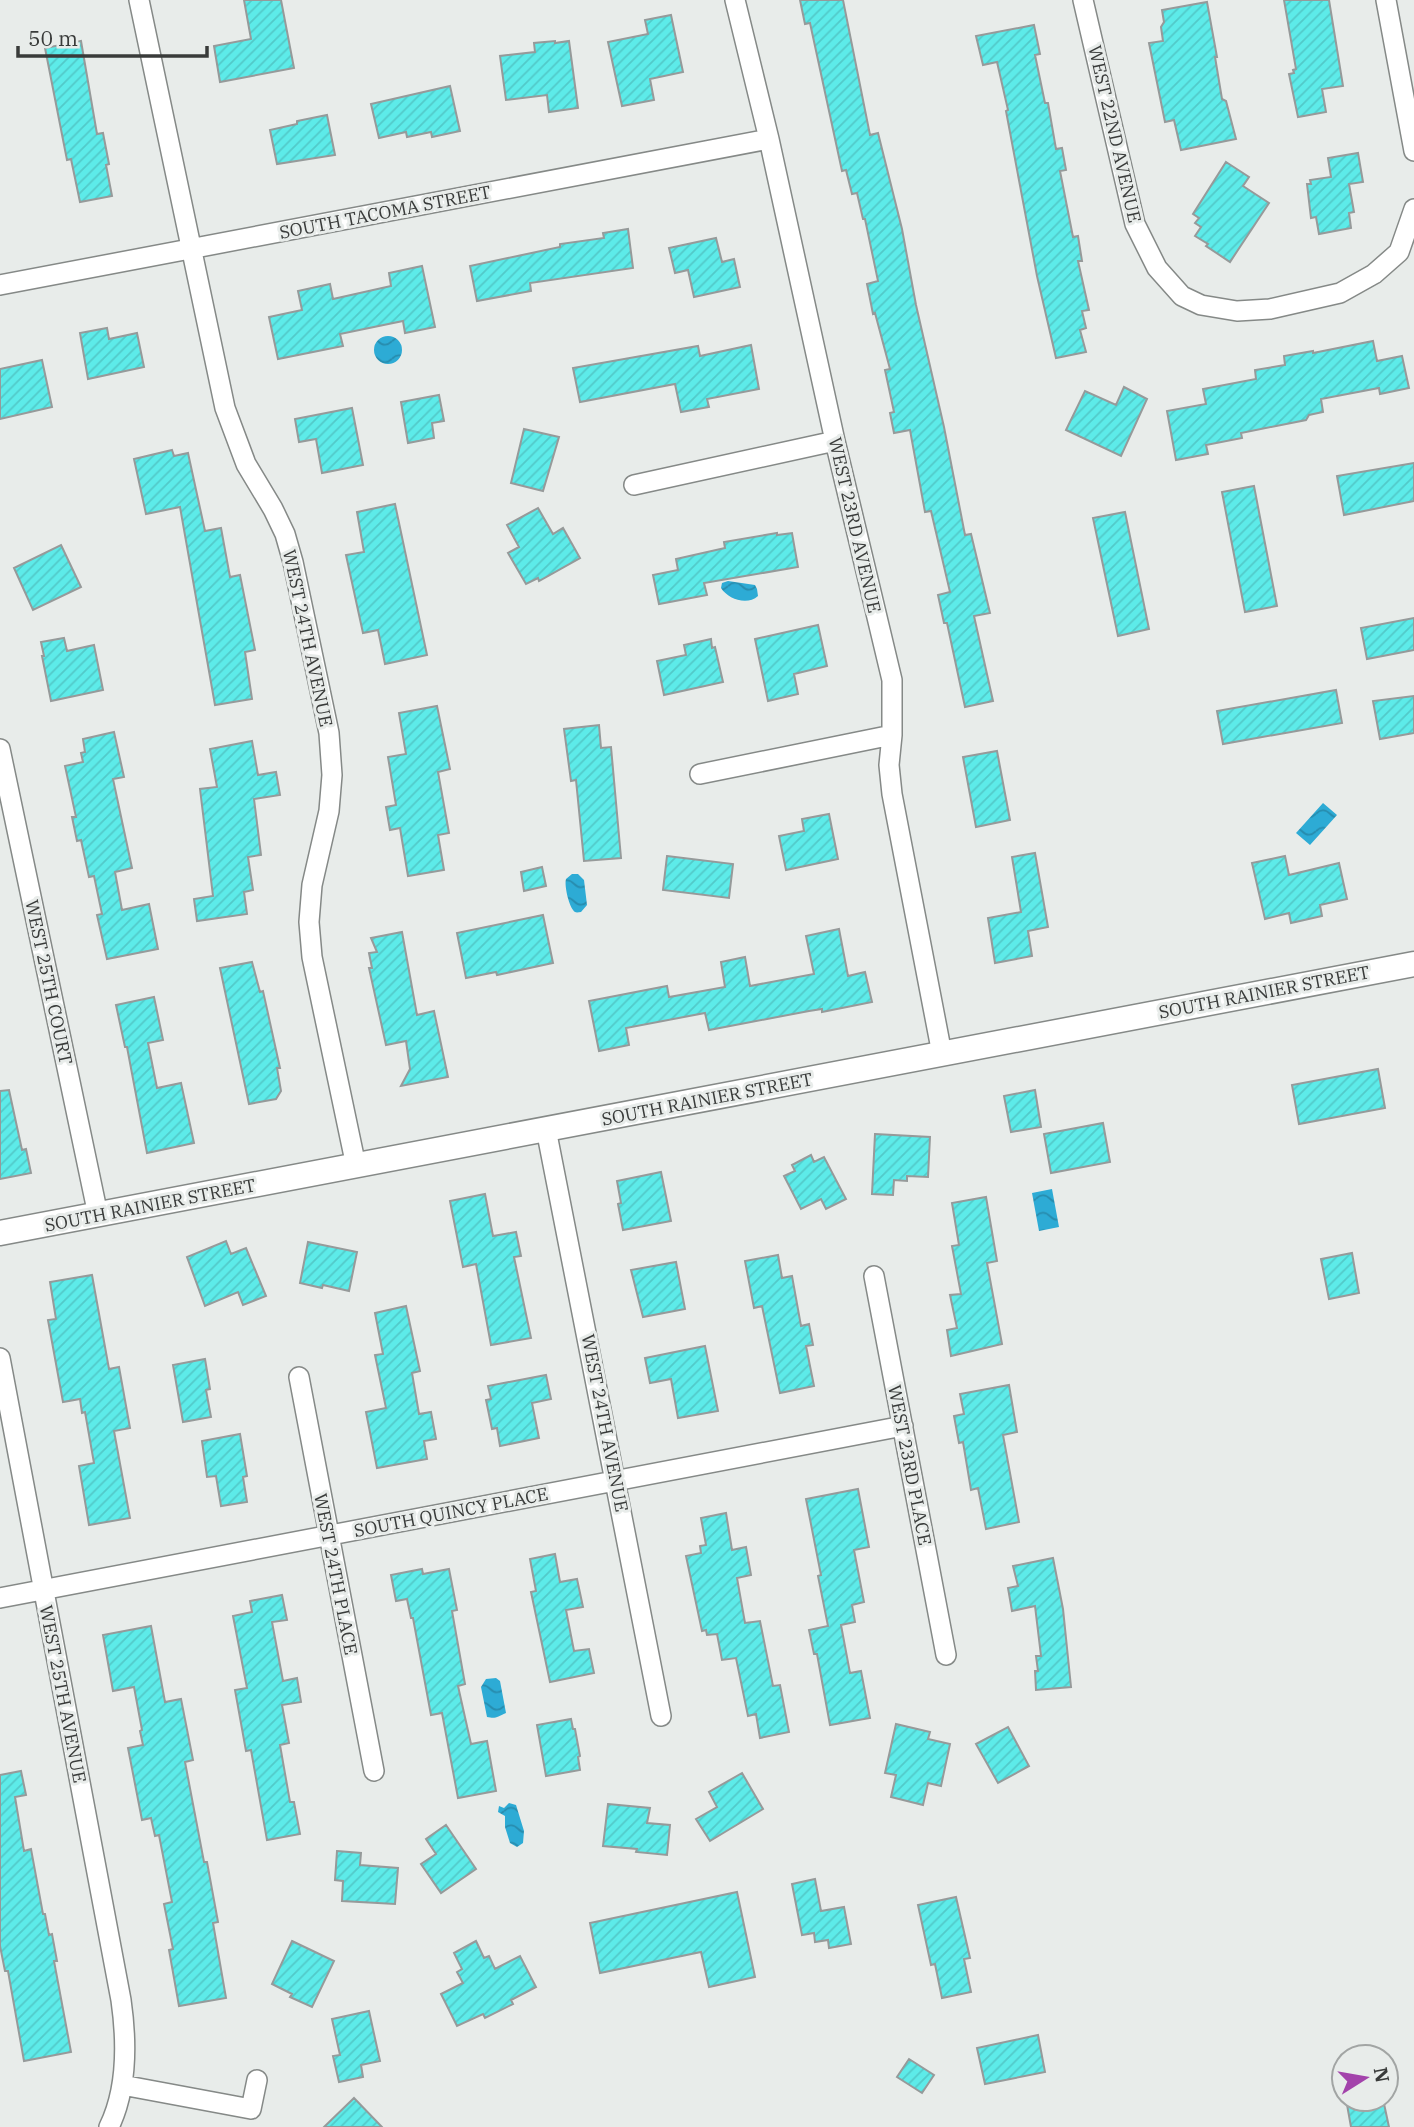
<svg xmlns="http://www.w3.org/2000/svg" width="1414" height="2127" font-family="'IBM Plex Serif',serif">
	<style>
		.water { fill: url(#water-waves) }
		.building { fill: url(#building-hatch); stroke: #969a9a; stroke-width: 2 }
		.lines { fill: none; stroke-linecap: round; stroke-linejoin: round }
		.minor-casing { stroke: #858987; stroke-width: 22 }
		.tertiary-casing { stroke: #858987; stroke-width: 27 }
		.minor { stroke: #fff; stroke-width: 19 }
		.tertiary { stroke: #fff; stroke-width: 24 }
		.labels { text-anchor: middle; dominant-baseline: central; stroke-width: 6; stroke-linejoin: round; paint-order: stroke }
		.street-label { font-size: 18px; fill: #393b3a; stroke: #e8ecea }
	</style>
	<defs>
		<pattern id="water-waves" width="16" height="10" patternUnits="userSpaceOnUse" patternTransform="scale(1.75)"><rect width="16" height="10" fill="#2dabd5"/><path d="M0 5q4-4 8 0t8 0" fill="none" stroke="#278cae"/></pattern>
		<pattern id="building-hatch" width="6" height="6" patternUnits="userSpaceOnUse" patternTransform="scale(1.75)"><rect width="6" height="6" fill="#5debe9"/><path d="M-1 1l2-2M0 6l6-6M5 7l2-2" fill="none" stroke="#52cac9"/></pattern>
	</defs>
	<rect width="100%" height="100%" fill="#e8ecea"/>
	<!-- water -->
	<path class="water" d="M374 350a14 14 0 1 1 28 0a14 14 0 1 1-28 0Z
		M728 581 755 585 757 589 758 596C747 606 728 599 721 588L722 583Z
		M1323 803 1337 815 1310 845 1296 833Z
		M572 874H578L584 880 587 905 581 912C579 912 577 913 575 912 569 908 564 885 566 879Z
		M1052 1189 1059 1227 1039 1231 1032 1193Z
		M496 1678 500 1681 506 1713C497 1717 496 1719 487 1717L481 1687 486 1679Z
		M509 1803 516 1805 524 1831 523 1843 517 1847 510 1843 505 1827V1816L498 1812 499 1806 504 1808Z"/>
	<!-- building -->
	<path class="building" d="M244 0H281L294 68 220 82 214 46 251 39Z
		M800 0H843L870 135 878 133 902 229 916 305 944 427 965 535 971 534 990 613 974 616 993 701 965 707 947 623H944L938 595 950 592 931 511 925 512 910 430 894 433 890 413 894 412 885 370 890 369 875 313 873 314 867 284 878 281 865 219H863L857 193 852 194 846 170 842 171 810 23 805 24Z
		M1284 0H1329L1343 86 1322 89 1326 112 1298 117 1289 74 1294 73 1293 70 1296 69Z
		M1207 2 1217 57H1215L1222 99 1226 101 1236 139 1181 150 1174 120 1165 122 1149 43 1163 41 1161 27 1164 22 1162 10Z
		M671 15 683 72 650 79 654 100 622 106 608 42 648 34 645 20Z
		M1034 25 1040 54 1035 55 1045 103H1048L1056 149 1062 148 1066 170 1060 171 1073 237 1078 236 1082 261H1078L1089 310 1082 311 1086 328 1080 330 1086 352 1056 358 1037 276 1006 111 1008 110 997 62 983 65 976 36Z
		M81 41 97 134 103 133 109 164 106 165 112 196 80 202 71 159 67 160 45 48Z
		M555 41V43L569 41 578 108 549 112 547 95 506 100 500 56 535 52 534 43Z
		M450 86 460 131 432 137 431 132 407 137 406 132 379 138 371 104Z
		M327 115 335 155 277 164 270 130 297 124V121Z
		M1358 153 1363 182 1349 184 1354 212 1349 213 1351 228 1319 234 1316 217 1311 218 1307 184H1311L1310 180 1331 177 1328 158Z
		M1226 162 1249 177 1243 186 1269 203 1230 262 1206 246 1208 244 1195 236 1201 227 1195 223 1199 218 1193 214Z
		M628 229 633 268 530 283 531 291 477 301 470 266 560 247V244L604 238 603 233Z
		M716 238 722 262 734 259 740 287 694 297 688 270 675 273 669 248Z
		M422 266 435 327 405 333 403 321 340 334 343 346 278 359 269 317 302 310 298 291 330 284 333 299 391 286 389 273Z
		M107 328 109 339 137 333 144 367 88 379 80 333Z
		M1373 341 1377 361 1402 356 1409 388 1380 394 1379 388 1321 399 1323 412 1309 415 1306 420 1241 433 1242 438 1206 445 1208 454 1176 460 1167 411 1206 404 1203 389 1256 379 1255 370 1285 365 1284 356 1313 351V353Z
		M751 345 759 389 707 399 709 407 681 412 675 384 580 402 573 368 698 346 700 356Z
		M42 360 52 407 0 419V369Z
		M1124 387 1147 399 1121 456 1066 430 1085 391 1116 405Z
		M439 395 444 421 432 423 434 438 408 443 401 402Z
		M352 408 363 465 322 473 316 439 299 442 295 419Z
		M524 429 559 437 543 491 511 483Z
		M172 450 174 456 188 453 205 531 221 528 230 577 240 575 255 650 245 652 252 699 215 705 180 507 146 514 134 459Z
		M1414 463V501L1344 515 1337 476Z
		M1254 486 1277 606 1245 612 1222 492Z
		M395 504 427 655 385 664 378 630 363 633 346 555 364 552 357 512Z
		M538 508 553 534 563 528 580 558 539 581 538 578 526 584 508 553 519 547 507 525Z
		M1125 512 1149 629 1118 636 1093 518Z
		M777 533V535L792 533 798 567 704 583 707 595 659 604 653 575 678 570 676 559 725 548 724 542Z
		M61 545 81 587 33 610 14 568Z
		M1414 618V650L1367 659 1361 628Z
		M818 625 827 666 794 674 798 694 768 701 755 639Z
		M64 638 67 651 94 645 103 690 51 701 42 656H44L41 642Z
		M711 639 712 648 715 647 723 682 664 695 657 661 686 655 684 645Z
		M1336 690 1342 723 1223 744 1217 711Z
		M1414 696V733L1380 739 1373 701Z
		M437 706 450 769 438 772 449 833 438 835 444 870 408 876 400 828 390 830 386 807 396 805 388 757 406 754 399 713Z
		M599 725 601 748 611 747 621 858 584 861 576 780 571 781 564 729Z
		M114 732 124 777 113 779 132 868 115 872 122 910 149 904 158 949 107 959 97 915 102 914 94 876 89 877 81 840 77 841 72 817H76L65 766 83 762 81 753 85 752 83 739Z
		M252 741 258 775 276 772 280 795 254 799 261 855 248 857 253 890 244 892 247 914 197 921 194 899 213 896 200 789 217 787 210 749Z
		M997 751 1010 820 976 827 963 757Z
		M829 814 838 859 786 870 779 836 804 831 802 819Z
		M1035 853 1048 927 1028 931 1032 956 995 963 988 918 1021 912 1012 857Z
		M667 856 733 864 729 898 663 890Z
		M1285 856 1289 875 1339 863 1347 899 1320 905 1322 916 1291 923 1289 913 1265 919 1252 863Z
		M542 867 546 886 524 891 521 872Z
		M543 915 553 963 497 975 496 972 466 978 457 933Z
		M839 929 848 976 865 972 872 1002 822 1012V1009L809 1011 709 1030 705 1013 626 1028 629 1045 599 1051 589 1001 667 986 669 997 725 987 721 962 745 957 750 986 814 974 806 936Z
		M402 932 417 1015 434 1011 448 1077 401 1086 410 1069 406 1041 386 1045 369 968H372L369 953 377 952 371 938Z
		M252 962 260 992 263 991 280 1068H277L281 1091 276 1099 249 1104 220 968Z
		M154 997 163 1040 148 1043 157 1088 181 1083 194 1143 147 1153 127 1047H125L116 1005Z
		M1378 1069 1385 1108 1299 1124 1292 1085Z
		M9 1090 22 1150 26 1149 31 1173 0 1179V1091Z
		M1035 1090 1041 1127 1011 1132 1004 1096Z
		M1103 1123 1110 1162 1051 1173 1044 1134Z
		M875 1134 930 1137 928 1177 907 1176V1181L894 1180 893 1195 872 1194Z
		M811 1155 814 1162 824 1157 846 1199 826 1209 821 1199 801 1209 784 1176 795 1171 792 1165Z
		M661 1172 671 1221 623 1230 618 1204 621 1203 617 1181Z
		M485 1194 493 1236 516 1232 521 1256 514 1257 531 1338 491 1345 476 1264 463 1267 450 1201Z
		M986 1197 997 1261 987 1263 1002 1344 951 1356 947 1330 957 1328 950 1295 961 1294 952 1246 959 1245 952 1203Z
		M226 1241 231 1254 246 1248 266 1296 243 1305 238 1292 205 1306 187 1257Z
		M308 1242 357 1252 349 1291 323 1285 322 1288 300 1283Z
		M1352 1253 1359 1293 1329 1299 1321 1259Z
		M778 1255 782 1278 792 1276 801 1326 809 1324 813 1345 806 1346 814 1386 780 1393 762 1306 754 1308 745 1261Z
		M676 1262 685 1309 643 1317 631 1270Z
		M92 1275 109 1369 119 1367 130 1428 114 1431 130 1518 89 1525 79 1466 94 1463 85 1412 82 1413 80 1399 63 1402 48 1320 56 1319 50 1282Z
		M406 1306 420 1371 412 1373 419 1414 431 1412 436 1439 424 1441 427 1459 377 1468 366 1412 386 1408 375 1355 383 1354 375 1313Z
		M705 1346 718 1411 678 1418 671 1379 650 1383 645 1358Z
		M205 1359 210 1389 206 1390 211 1417 183 1422 173 1365Z
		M546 1375 551 1399 532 1403 539 1438 500 1446 497 1428 492 1429 486 1400 491 1399 488 1386Z
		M1009 1385 1017 1432 1003 1435 1019 1522 986 1529 978 1488 971 1490 963 1442 959 1443 954 1416 964 1414 960 1394Z
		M240 1434 247 1476 243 1477 247 1502 221 1506 216 1476 207 1477 202 1441Z
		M858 1489 869 1547 854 1550 864 1602 852 1605 855 1622 841 1625 850 1673 861 1671 870 1718 830 1725 817 1654H814L809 1630 828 1626 818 1576 821 1575 806 1499Z
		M726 1513 732 1550 746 1547 751 1575 737 1578 745 1623 760 1621 773 1686 780 1685 789 1732 760 1738 756 1714 748 1716 736 1658 722 1660 717 1634 707 1635 706 1630 702 1631 686 1556 701 1553 700 1546 706 1545 701 1518Z
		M555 1554 560 1582 577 1579 583 1607 566 1610 574 1651 589 1649 594 1673 550 1682 531 1592 536 1591 530 1559Z
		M1053 1558 1063 1609 1071 1687 1036 1690 1035 1671H1038L1036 1656H1041L1035 1606 1012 1611 1008 1588 1018 1586 1013 1566Z
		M422 1569 423 1574 449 1569 457 1610 452 1611 465 1684 458 1686 471 1744 487 1741 496 1791 458 1798 442 1713 431 1715 413 1618H411L407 1599 396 1601 391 1575Z
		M282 1595 287 1620 272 1622 283 1681 297 1678 301 1702 282 1705 289 1743 280 1745 290 1802H294L300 1834 267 1840 251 1750 246 1751 235 1690 247 1688 233 1616 252 1612 250 1601Z
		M151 1626 165 1702 181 1699 193 1760 185 1762 204 1862H207L218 1922 213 1923 226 1998 179 2006 169 1950 173 1949 164 1904 172 1902 159 1835 155 1836 151 1818 142 1820 128 1748 143 1745 140 1731 142 1730 134 1687 113 1691 103 1635Z
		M571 1719 573 1729H575L580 1756 578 1757 580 1770 546 1776 537 1725Z
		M896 1724 930 1732 928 1739 950 1744 941 1786 928 1783 923 1805 891 1797 896 1775 885 1773Z
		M1008 1727 1029 1766 998 1783 976 1744Z
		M21 1771 26 1795 15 1797 24 1851 31 1849 43 1914H45L49 1935 52 1934 57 1961H54L71 2052 24 2061 8 1971H5L0 1946V1775Z
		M742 1773 763 1809 710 1841 696 1819 717 1807 709 1792Z
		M608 1804 650 1808 647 1823 670 1825 667 1855 636 1852 637 1849 603 1846Z
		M446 1825 476 1869 441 1893 421 1864 436 1854 426 1839Z
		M337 1851 361 1853 360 1865 398 1868 395 1904 342 1901 343 1881 335 1880Z
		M815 1879 821 1911 844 1907 851 1944 829 1948 828 1940 815 1942 814 1933 802 1935 792 1884Z
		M737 1892 755 1977 709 1987 701 1952 600 1973 590 1923Z
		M956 1897 970 1958 964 1959 971 1992 942 1998 935 1964 931 1965 918 1905Z
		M292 1941 334 1961 312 2007 290 1997 292 1994 272 1984Z
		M476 1941 484 1958 489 1956 495 1969 520 1956 536 1987 511 2000 513 2004 485 2018 483 2014 457 2026 441 1994 463 1983 457 1972 462 1969 454 1953Z
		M369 2011 380 2061 361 2065 363 2077 339 2082 333 2056 340 2055 332 2019Z
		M1038 2035 1045 2072 985 2084 977 2048Z
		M909 2059 934 2075 922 2093 897 2077Z
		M354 2098 382 2127H324Z
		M1346 2099H1383L1389 2127H1351Z"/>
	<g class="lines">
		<!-- minor casing -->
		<g class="minor-casing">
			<path id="minor" d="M139 0 225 408 246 464 273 509 285 534 293 562 329 733 332 775 329 811 312 885 309 922 312 957 356 1166
				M735 0 769 139 835 441 892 680V735L889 765 892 794 942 1054
				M1083 0 1135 224 1157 268 1182 296 1201 305 1237 311 1270 309 1340 293 1374 274 1399 252 1414 209
				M1386 0 1414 151
				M0 285 769 139
				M634 485 835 441
				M0 749 98 1215
				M700 774 892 735
				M546 1129 661 1716
				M874 1276 946 1655
				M0 1358 121 2000C127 2042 128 2088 109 2127
				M299 1377 374 1771
				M0 1598 903 1426
				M122 2085 251 2109 257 2080"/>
		</g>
		<!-- tertiary casing -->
		<g class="tertiary-casing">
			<path id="tertiary" d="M0 1233 1414 964"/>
		</g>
		<!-- minor -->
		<use href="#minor" class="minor"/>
		<!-- tertiary -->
		<use href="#tertiary" class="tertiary"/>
	</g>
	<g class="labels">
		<!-- street labels -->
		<g class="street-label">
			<text transform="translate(1115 134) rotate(77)">WEST 22ND AVENUE</text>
			<text transform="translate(385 212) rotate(-11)">SOUTH TACOMA STREET</text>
			<text transform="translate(855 525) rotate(77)">WEST 23RD AVENUE</text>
			<text transform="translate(308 638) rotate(78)">WEST 24TH AVENUE</text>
			<text transform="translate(49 982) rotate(78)">WEST 25TH COURT</text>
			<text transform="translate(1264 992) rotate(-11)">SOUTH RAINIER STREET</text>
			<text transform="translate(707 1099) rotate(-11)">SOUTH RAINIER STREET</text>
			<text transform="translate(150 1205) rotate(-11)">SOUTH RAINIER STREET</text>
			<text transform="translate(605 1423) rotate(79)">WEST 24TH AVENUE</text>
			<text transform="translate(910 1465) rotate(79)">WEST 23RD PLACE</text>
			<text transform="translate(451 1512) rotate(-11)">SOUTH QUINCY PLACE</text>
			<text transform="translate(336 1574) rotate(79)">WEST 24TH PLACE</text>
			<text transform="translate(63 1694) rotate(79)">WEST 25TH AVENUE</text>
		</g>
	</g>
	<!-- north arrow -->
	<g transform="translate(1365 2078) rotate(79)"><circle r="33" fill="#e8ecea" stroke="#a2a5a4" stroke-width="2"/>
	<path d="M0-5L12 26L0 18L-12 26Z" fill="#a343ab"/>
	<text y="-10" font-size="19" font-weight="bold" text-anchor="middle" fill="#393b3a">N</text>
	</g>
	<!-- scale -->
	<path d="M18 46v10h189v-10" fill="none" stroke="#393b3a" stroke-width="3.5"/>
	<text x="28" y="46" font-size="21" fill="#393b3a" stroke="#e8ecea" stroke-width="5" paint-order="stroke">50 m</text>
</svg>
